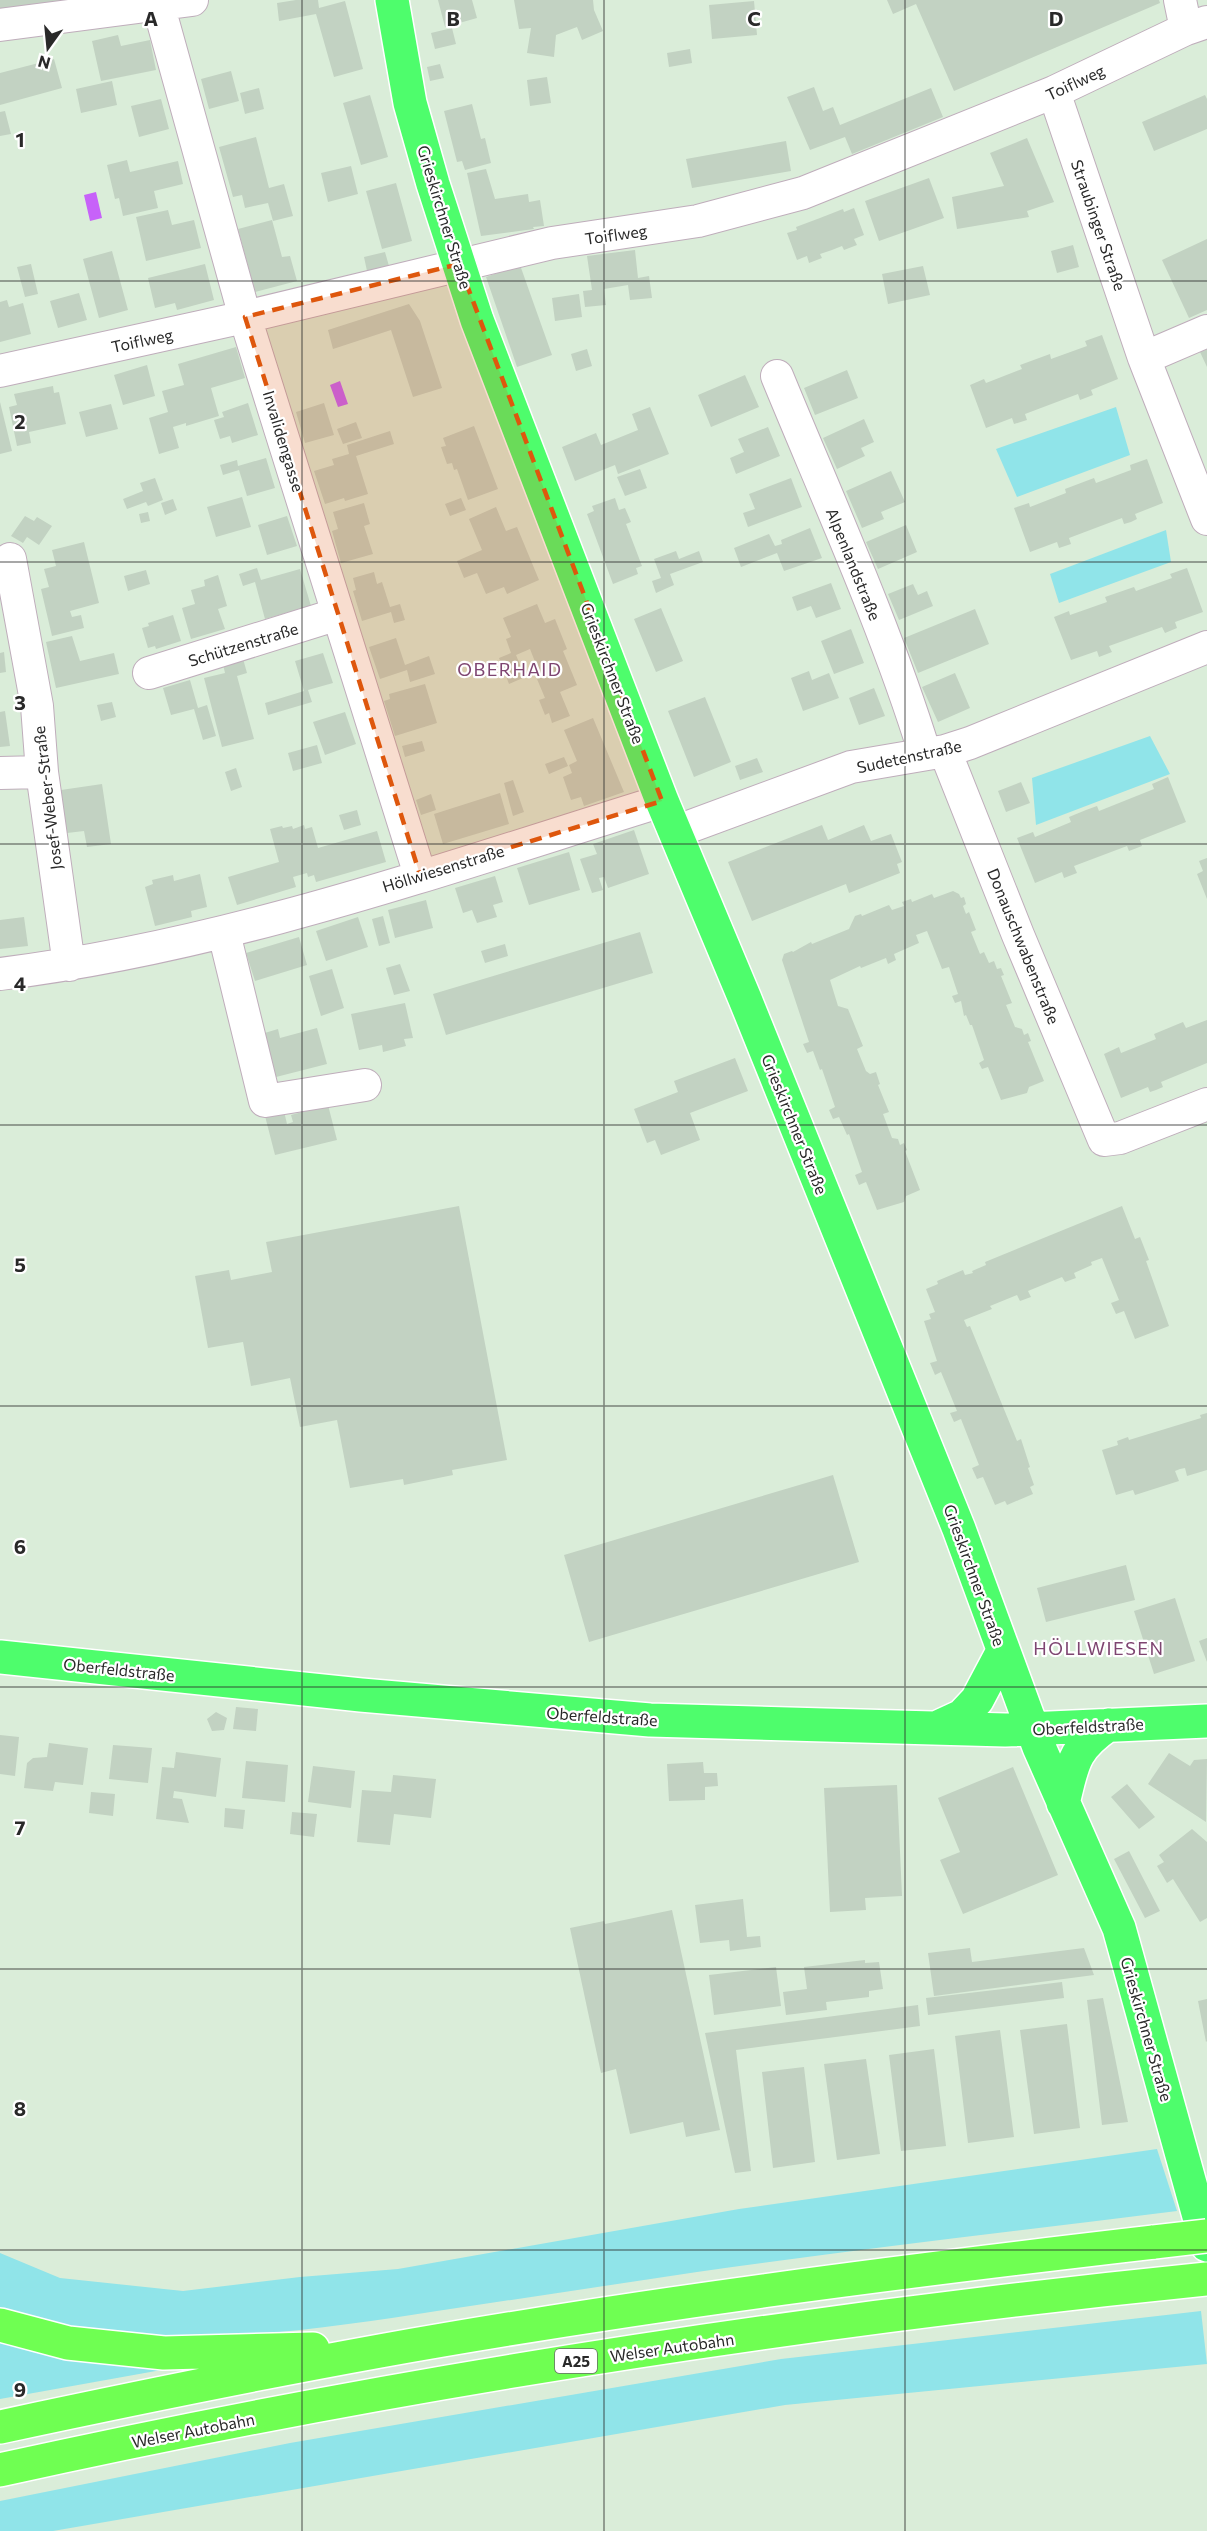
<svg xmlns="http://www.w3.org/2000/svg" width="1207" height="2531" font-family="Commissioner,sans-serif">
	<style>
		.green { fill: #90e4e9 }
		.water { fill: #c762f9 }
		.building { fill: #c2d2c2 }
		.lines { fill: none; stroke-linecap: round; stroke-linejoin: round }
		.minor-casing { stroke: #bfadbb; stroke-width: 34 }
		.major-casing { stroke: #fff; stroke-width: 36 }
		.highway-casing { stroke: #fff; stroke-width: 36 }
		.minor { stroke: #fff; stroke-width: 32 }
		.major { stroke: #4efd6c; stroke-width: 33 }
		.highway { stroke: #6fff52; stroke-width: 33 }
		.highway-bridge-casing { stroke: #fff; stroke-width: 36; stroke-linecap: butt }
		.highway-bridge { stroke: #6fff52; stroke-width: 33 }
		.marked { fill: #de570d; fill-opacity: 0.2; stroke: #de570d; stroke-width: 4.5; stroke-dasharray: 12 8; stroke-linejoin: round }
		.grid { fill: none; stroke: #292929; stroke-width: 1.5; stroke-opacity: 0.55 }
		.labels { text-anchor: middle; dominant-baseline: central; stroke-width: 4.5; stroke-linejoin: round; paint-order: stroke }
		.shield { fill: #fff; stroke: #696969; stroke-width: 1.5 }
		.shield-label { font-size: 15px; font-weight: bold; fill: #292929 }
		.street-label { font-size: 16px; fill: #292929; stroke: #fff }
		.neighbourhood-label { font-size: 18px; letter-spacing: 1.5px; fill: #7e4571; stroke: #fff }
		.grid-label { font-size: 20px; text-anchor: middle; font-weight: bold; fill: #292929; stroke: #fff; stroke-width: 4.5; stroke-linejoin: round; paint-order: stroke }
	</style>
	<rect width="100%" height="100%" fill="#daedd9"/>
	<!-- green -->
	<path class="green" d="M1116 407 1130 455 1017 497 996 449Z
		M1166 530 1171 562 1059 603 1050 574Z
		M1150 736 1170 774 1036 825 1032 778Z
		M1157 2149 1177 2211C1017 2231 857 2249 697 2272 611 2285 524 2298 437 2311 294 2333 141 2357 0 2308V2253L60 2278 183 2291 300 2277 398 2269 739 2209Z
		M1201 2311 1207 2364 785 2405 53 2531H0V2501L290 2443 781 2359Z
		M0 2337 167 2369 0 2399Z"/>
	<!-- water -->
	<path class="water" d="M96 192 102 218 90 221 84 195Z
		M340 381 348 404 338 407 330 385Z"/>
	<!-- building -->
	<path class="building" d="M0 0H73L0 10Z
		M296 0H318L319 8 345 1 363 69 334 77 316 14 279 21 277 3Z
		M438 0H472L477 18 445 27Z
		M514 0H593L594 10 603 31 582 40 577 27 556 35 554 57 527 53 531 28 519 29Z
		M887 0H1159L1160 3 954 91 916 4 893 14Z
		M754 1 757 35 712 39 709 5Z
		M452 28 456 44 435 49 431 33Z
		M118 35 121 46 150 40 156 70 101 81 92 41Z
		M690 49 692 63 669 67 667 53Z
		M54 59 62 88 0 105V73Z
		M440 64 444 78 430 81 427 67Z
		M231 71 239 101 209 109 201 79Z
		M547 77 551 103 530 106 527 80Z
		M112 81 117 105 81 113 76 89Z
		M814 87 823 111 833 107 840 125 931 88 943 117 852 154 845 137 810 150 787 97Z
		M259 88 264 109 245 114 240 93Z
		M370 95 388 157 361 165 343 103Z
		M1205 95 1207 99V129L1154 151 1142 122Z
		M161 99 169 129 139 137 131 106Z
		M472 104 481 139 485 138 491 163 465 170 462 161 457 162 444 111Z
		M5 111 11 134 0 136V112Z
		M256 137 269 188 284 184 293 216 273 221 268 203 245 208 242 195 233 197 219 147Z
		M1027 138 1054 202 1027 211 1029 217 957 229 952 197 1004 186 990 153Z
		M786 141 791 171 692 188 686 159Z
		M127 160 130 172 178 161 183 184 154 191 158 208 123 216 119 198 115 199 107 165Z
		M351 166 358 194 328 202 321 173Z
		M486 169 495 199 528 194 529 202 540 200 544 226 533 227 534 229 481 236 467 173Z
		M929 178 944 218 879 241 865 201Z
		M396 183 412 241 382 249 366 191Z
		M854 208 864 235 854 239 857 245 844 250 842 246 832 250 820 254 822 258 809 263 807 256 797 260 787 233 797 230 796 227 820 218 843 209 844 212Z
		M168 210 172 225 194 220 201 248 146 261 136 217Z
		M272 220 282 257 290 256 297 281 255 292 238 229Z
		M1207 239V310L1189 318 1162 260Z
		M1073 245 1079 267 1057 273 1051 251Z
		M635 250 638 278 649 276 652 298 630 300 628 285 604 289 606 305 585 307 583 291 592 290 587 256Z
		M112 251 128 310 99 318 83 259Z
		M385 252 389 266 367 271 364 257Z
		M31 264 38 294 25 297 17 267Z
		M205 264 214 300 177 310 175 303 155 308 148 278Z
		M520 265 552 355 517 367 486 277Z
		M923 266 930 295 888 304 882 274Z
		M79 293 87 320 58 328 50 301Z
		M579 294 582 317 555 321 552 298Z
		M7 300 9 307 23 303 31 334 0 342V302Z
		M409 304 420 321 442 388 413 397 391 330 333 349 328 330Z
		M1102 335 1118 379 1091 390 1093 395 1080 400 1078 394 1025 414 1027 420 1014 424 1012 418 986 428 970 385 984 379 986 383 1022 369 1020 365 1050 354 1051 359 1087 346 1085 341Z
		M236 347 245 378 211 388 219 416 186 426V423L173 427 179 448 159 454 149 418 168 412 162 391 184 385 178 364Z
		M587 349 592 366 576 371 571 354Z
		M1207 349V367L1200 352Z
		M147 365 155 396 123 405 114 375Z
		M847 370 858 398 815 415 804 388Z
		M745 375 759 407 711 427 698 395Z
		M53 386 54 393 59 392 66 424 29 432 31 443 17 446 9 407 17 405 14 394Z
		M0 402 12 451 0 454Z
		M248 403 258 435 232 443 230 436 220 439 214 420 224 417 222 412Z
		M324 403 334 435 305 443 296 412Z
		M111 404 118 429 86 437 79 412Z
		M650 407 669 454 618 474 615 465 575 481 562 447 596 433 601 445 638 430 632 414Z
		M864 419 874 442 861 448 865 456 837 469 823 438Z
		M356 422 362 438 343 444 337 429Z
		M474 426 498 489 468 500 457 469 454 470 452 463 447 464 441 447 446 446 443 438Z
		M768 427 780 456 736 474 730 458 744 452 738 439Z
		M390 431 394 444 356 456 368 494 345 501 344 498 325 504 314 471 334 465 332 459 349 454 347 445Z
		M266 458 275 488 247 496 239 470 223 475 220 465 237 460 238 466Z
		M1147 459 1163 503 1135 514 1137 519 1131 522 1124 524 1122 518 1069 538 1071 544 1059 548 1057 542 1030 552 1014 508 1029 503 1030 507 1066 493 1065 489 1094 478 1096 483 1131 470 1130 465Z
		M640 469 647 488 625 496 617 477Z
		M891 471 905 502 881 512 884 519 862 528 846 491Z
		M155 478 163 500 148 506 146 502 127 509 123 499 143 491 140 483Z
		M791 478 802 507 748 527 743 513 755 509 749 494Z
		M242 497 251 527 216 537 207 507Z
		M461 498 466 510 450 516 445 504Z
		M615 498 619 510 625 508 631 522 626 524 642 566 636 568 638 574 613 584 587 514 594 511 592 506Z
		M173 499 177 510 165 515 161 503Z
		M364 503 370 524 364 526 373 554 341 563 332 531 338 529 333 512Z
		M496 507 506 531 517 527 539 580 507 594 504 587 486 594 477 573 464 578 457 561 482 550 469 519Z
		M148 512 150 521 141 523 139 514Z
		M25 516 34 521 37 517 52 526 39 545 27 537 23 543 11 536Z
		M287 516 297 546 267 555 258 525Z
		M906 525 917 552 878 569 866 542Z
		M810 528 822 558 784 571 777 553 741 567 734 548 769 534 775 546 782 544 781 540Z
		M84 542 99 603 70 611 72 617 81 615 84 628 52 636 41 589 49 587 44 569 56 566 52 550Z
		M676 551 679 559 699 551 703 562 670 574 674 585 656 593 652 581 661 578 654 559Z
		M257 568 261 580 300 569 311 606 265 619 255 582 243 586 239 574Z
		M1187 568 1203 612 1175 622 1177 628 1165 633 1162 627 1109 646 1112 652 1099 657 1097 651 1071 660 1054 617 1069 611 1070 615 1107 602 1105 597 1134 587 1136 591 1172 578 1170 574Z
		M146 570 150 584 128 591 124 576Z
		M374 572 377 584 382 582 390 607 400 604 405 620 394 623 391 612 362 621 353 591 356 590 353 578Z
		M218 575 227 606 218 609 225 629 191 639 182 608 195 604 191 590 205 586 204 580Z
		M831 583 841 609 816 618 811 606 797 611 792 597Z
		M913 584 918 595 927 591 933 606 899 620 888 594Z
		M537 604 545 623 555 619 567 649 563 651 577 685 560 692 570 716 552 723 549 713 545 715 539 700 545 698 537 679 541 677 530 649 516 655 525 677 509 684 499 658 511 653 506 639 511 637 503 618Z
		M661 608 683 661 656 672 634 619Z
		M975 609 989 644 918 673 904 638Z
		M173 615 181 641 156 649 155 646 148 648 142 628 149 626 148 623Z
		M851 629 864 663 834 674 821 641Z
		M72 636 80 661 114 653 119 674 56 688 46 642Z
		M396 638 405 665 429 656 435 674 410 682 407 670 380 679 369 647Z
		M4 652 6 672 0 673V653Z
		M323 653 333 683 308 690 312 702 268 715 265 703 304 691 295 661Z
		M242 655 247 673 237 676 254 739 222 747 204 678 225 673 222 660Z
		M809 671 812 680 829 673 839 698 803 711 791 678Z
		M955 673 970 708 938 722 922 687Z
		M190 680 198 708 207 705 216 736 203 740 194 709 171 715 163 688Z
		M425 684 437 723 395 736 384 701 390 699 389 694Z
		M874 688 885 716 859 725 849 698Z
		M705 697 731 762 694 777 668 711Z
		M112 702 116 717 101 721 97 705Z
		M5 711 10 746 0 747V712Z
		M345 712 356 744 325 755 313 722Z
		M593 718 624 792 584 806 581 797 571 800 563 777 572 773 569 765 577 761 564 730Z
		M422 741 425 751 405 757 402 746Z
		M317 745 322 763 293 771 288 753Z
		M564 757 568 766 549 774 545 764Z
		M757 758 763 772 740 780 735 766Z
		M236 768 242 787 231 791 225 772Z
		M1168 777 1186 822 1140 840 1142 846 1129 851 1127 846 1074 866 1077 873 1064 878 1062 872 1035 883 1017 838 1033 832 1035 837 1071 822 1069 817 1086 810 1097 806 1099 811 1154 789 1152 784Z
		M513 780 524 812 513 816 504 783Z
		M1021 782 1030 803 1006 812 998 791Z
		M102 784 111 844 87 847 84 831 67 833 61 790Z
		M500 793 509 824 443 844 434 814Z
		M431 794 436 810 421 815 416 800Z
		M357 810 361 825 344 830 339 815Z
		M304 825 305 829 312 827 318 848 377 831 386 862 316 882 314 875 308 877 307 873 293 877 296 887 237 905 228 877 279 862 270 829 282 826 283 828 292 826 293 829Z
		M822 825 828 840 864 825 871 841 891 834 902 862 897 864 900 873 849 893 846 884 752 921 728 862Z
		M634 830 649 874 608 888 604 877 599 878 603 890 592 893 580 859 597 854 593 844Z
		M569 852 580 890 529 905 517 868Z
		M1207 858V899L1197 874 1203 871 1199 861Z
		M200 874 207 907 191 911 192 917 155 926 145 887 153 884 152 880 173 875 174 881Z
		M495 876 503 902 493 905 497 917 477 923 472 910 463 913 455 888Z
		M953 891 959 894 961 898 964 897 966 904 963 906 966 914 969 912 976 930 971 932 980 954 984 952 989 963 994 961 997 969 1001 968 1004 975 1001 976 1012 1003 1006 1005 1015 1027 1022 1029 1024 1035 1028 1033 1031 1041 1028 1042 1044 1081 1029 1087 1027 1093 1001 1100 988 1067 982 1069 979 1063 984 1060 972 1025H970L966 1015 964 1016 961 1001 955 1003 952 996 958 994 949 967 942 969 927 931 916 935 919 943 894 954 896 960 888 964 886 958 861 968 860 966 830 980 838 1006 848 1009 863 1046 857 1049 866 1071 870 1074 876 1072 880 1084 878 1085 889 1112 883 1114 892 1138 898 1139 900 1145 904 1143 907 1150 905 1151 920 1190 906 1196 904 1202 877 1210 866 1182 859 1185 855 1175 862 1172 849 1134 847 1135 839 1117 833 1119 829 1110 835 1107 822 1069 820 1070 813 1051 807 1053 803 1044 809 1042 782 960 784 954 792 951 793 952 811 942 812 944 849 929 855 916 861 914 862 916 889 905 892 910 904 906 902 902 911 899 912 902 932 894 934 898Z
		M426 900 433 928 395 938 388 910Z
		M383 916 390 943 379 946 372 919Z
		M24 917 28 946 0 949V920Z
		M358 917 368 947 326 961 316 931Z
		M640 932 653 973 446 1035 433 994Z
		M299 937 307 965 255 981 246 953Z
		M505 944 508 956 485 963 481 951Z
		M400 964 410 991 394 995 386 968Z
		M332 969 344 1008 321 1016 309 976Z
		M405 1003 413 1038 404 1039 406 1046 383 1052 382 1045 359 1050 351 1014Z
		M1207 1020V1063L1161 1082 1163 1087 1156 1090 1150 1092 1148 1087 1121 1098 1104 1054 1119 1047 1121 1053 1156 1039 1154 1034 1183 1022 1186 1028Z
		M317 1028 327 1064 276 1077 271 1059 258 1035 278 1029 280 1038Z
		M735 1058 748 1091 690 1113 700 1140 661 1155 655 1140 647 1143 634 1109 678 1092 674 1081Z
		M328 1105 337 1140 275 1155 264 1112 283 1107 287 1124 293 1122 291 1115Z
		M459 1206 507 1460 452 1470 453 1475 404 1485 403 1479 350 1488 337 1420 300 1427 290 1378 251 1386 243 1342 208 1348 195 1276 229 1270 231 1280 272 1272 266 1242Z
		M1122 1206 1135 1239 1140 1237 1149 1260 1146 1261 1169 1326 1135 1339 1124 1311 1116 1314 1111 1303 1119 1300 1102 1258 1091 1262 1092 1265 1074 1273 1076 1278 1065 1282 1062 1277 1028 1291 1031 1297 1020 1301 1017 1295 990 1306 992 1309 964 1320 967 1327 970 1326 1017 1441 1021 1439 1030 1467 1028 1468 1034 1485 1030 1487 1033 1494 1007 1505 1005 1501 995 1505 983 1477 977 1479 972 1468 979 1465 961 1419 954 1422 950 1413 957 1411 941 1372 935 1375 930 1363 937 1361 924 1321 931 1319 929 1314 935 1312 926 1289 938 1284 937 1281 963 1270 965 1275 973 1273 972 1271 986 1265 985 1262Z
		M1207 1413V1470L1187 1476 1185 1468 1180 1469 1175 1471 1179 1481 1135 1495 1133 1490 1116 1495 1102 1450 1118 1445 1117 1441 1128 1437 1129 1440 1201 1418 1200 1415Z
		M833 1475 859 1562 589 1642 564 1555Z
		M1126 1565 1135 1600 1046 1622 1037 1588Z
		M1175 1598 1195 1661 1154 1674 1134 1611Z
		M1207 1638V1662L1199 1641Z
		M236 1707 258 1709 256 1731 233 1729Z
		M216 1712 227 1718 224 1730 212 1731 207 1719Z
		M0 1735 19 1737 15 1776 0 1774Z
		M49 1743 88 1748 83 1785 55 1782 53 1791 24 1788 27 1763 33 1758 47 1757Z
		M113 1745 152 1748 148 1783 109 1779Z
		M176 1752 221 1758 216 1797 174 1791 173 1798 182 1799 189 1823 156 1819 162 1767 174 1768Z
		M1169 1753 1190 1766 1194 1760 1207 1759 1206 1822 1148 1784Z
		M246 1761 288 1765 285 1802 242 1798Z
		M703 1762 704 1773H717L718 1786 705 1787V1800L669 1801 667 1764Z
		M313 1766 355 1771 351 1808 308 1802Z
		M1013 1767 1058 1875 963 1914 940 1860 960 1852 938 1798Z
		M393 1775 436 1779 431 1818 394 1814 390 1845 357 1842 362 1790 391 1792Z
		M1127 1784 1155 1817 1139 1829 1111 1797Z
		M897 1785 902 1896 865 1898 866 1910 830 1912 824 1788Z
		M91 1792 115 1794 113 1816 89 1813Z
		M225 1808 245 1810 243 1829 224 1827Z
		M292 1812 317 1814 314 1837 290 1834Z
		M1192 1829 1207 1842V1918L1200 1922 1173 1879 1167 1883 1157 1866 1164 1862 1159 1855Z
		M1129 1851 1160 1911 1145 1918 1114 1859Z
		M743 1899 747 1937 760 1936 761 1947 730 1951 729 1940 700 1943 695 1905Z
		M672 1910 720 2130 686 2137 683 2122 630 2134 616 2069 601 2073 570 1928 604 1921 605 1924Z
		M970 1948 972 1962 1084 1948 1094 1975 934 1996 928 1953Z
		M865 1960V1963L879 1962 883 1989 869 1991V1997L826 2002 827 2010 786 2015 783 1992 807 1989 804 1967Z
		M776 1967 781 2006 714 2015 709 1975Z
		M1062 1982 1064 1998 928 2015 926 1998Z
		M1103 1998 1128 2122 1102 2125 1087 2000Z
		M1207 1999V2041L1206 2042 1198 2001Z
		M918 2005 920 2026 736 2050 751 2171 735 2173 705 2033Z
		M1067 2024 1080 2128 1034 2134 1020 2030Z
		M1000 2030 1014 2137 968 2143 955 2036Z
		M934 2049 946 2146 901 2151 889 2055Z
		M866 2059 880 2154 837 2160 824 2064Z
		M804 2067 815 2162 773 2168 762 2072Z"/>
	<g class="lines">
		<!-- minor casing -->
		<g class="minor-casing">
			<path id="minor" d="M1180 0 1186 29
				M158 4 245 317 420 875
				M0 25 192 0
				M1054 92 1144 358 1207 519
				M1144 358 1207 331
				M0 371 245 317 552 243 698 221 803 193 1054 92 1186 29 1207 22
				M777 376C828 500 885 625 925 754
				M10 559 37 706 42 772 69 965
				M149 673 338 614
				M945 751 1018 935 1104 1140 1120 1138 1207 1104
				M0 773 42 772
				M675 832 851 767 945 751 970 743 1207 647
				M224 933 265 1101 365 1085
				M0 974C227 946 445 868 662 801"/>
		</g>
		<!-- major casing -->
		<g class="major-casing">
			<path id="major" d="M392 0 410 103 433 184 477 320 662 801 745 999 959 1529 1039 1747 1119 1928 1207 2245
				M0 1657 361 1695 650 1720 1005 1730 1207 1721
				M936 1728 962 1716 977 1700 1003 1651
				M1063 1803C1073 1764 1072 1750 1108 1725"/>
		</g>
		<!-- highway casing -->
		<g class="highway-casing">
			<path id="highway" d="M0 2325 68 2343 164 2353 313 2349
				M0 2427C126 2400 253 2374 380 2351 637 2305 895 2272 1154 2242
				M0 2470C397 2382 802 2320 1207 2279"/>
		</g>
		<!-- minor -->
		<use href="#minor" class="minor"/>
		<!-- major -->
		<use href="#major" class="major"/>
		<!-- highway -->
		<use href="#highway" class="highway"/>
		<!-- highway-bridge casing -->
		<g class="highway-bridge-casing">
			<path id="highway-bridge" d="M1154 2242 1207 2236"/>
		</g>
		<!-- highway-bridge -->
		<use href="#highway-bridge" class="highway-bridge"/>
	</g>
	<!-- marked area -->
	<path class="marked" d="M459 264 662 801 420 875 245 317Z"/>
	<!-- grid -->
	<path class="grid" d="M302 0V2531M604 0V2531M905 0V2531M0 281H1207M0 562H1207M0 844H1207M0 1125H1207M0 1406H1207M0 1687H1207M0 1969H1207M0 2250H1207"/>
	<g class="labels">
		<!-- shield labels -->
		<rect class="shield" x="555" y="2349" width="42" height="24" rx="4.5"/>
		<g class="shield-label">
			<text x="576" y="2361">A25</text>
		</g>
		<!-- street labels -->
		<g class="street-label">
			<text transform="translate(1075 82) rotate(-25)">Toiflweg</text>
			<text transform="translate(445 217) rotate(73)">Grieskirchner Straße</text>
			<text transform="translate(1099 225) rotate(71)">Straubinger Straße</text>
			<text transform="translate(616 234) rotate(-8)">Toiflweg</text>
			<text transform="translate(142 340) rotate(-12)">Toiflweg</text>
			<text transform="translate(284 441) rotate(73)">Invalidengasse</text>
			<text transform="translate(854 564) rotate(68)">Alpenlandstraße</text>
			<text transform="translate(243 644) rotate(-17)">Schützenstraße</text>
			<text transform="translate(613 673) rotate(69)">Grieskirchner Straße</text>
			<text transform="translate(909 756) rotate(-12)">Sudetenstraße</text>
			<text transform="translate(47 798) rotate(-97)">Josef-Weber-Straße</text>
			<text transform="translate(443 868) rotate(-17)">Höllwiesenstraße</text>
			<text transform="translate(1024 946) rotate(68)">Donauschwabenstraße</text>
			<text transform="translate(795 1124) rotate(68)">Grieskirchner Straße</text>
			<text transform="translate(975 1575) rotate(70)">Grieskirchner Straße</text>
			<text transform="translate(119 1669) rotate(6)">Oberfeldstraße</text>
			<text transform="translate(602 1716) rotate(4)">Oberfeldstraße</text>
			<text transform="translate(1088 1726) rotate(-3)">Oberfeldstraße</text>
			<text transform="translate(1147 2029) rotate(74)">Grieskirchner Straße</text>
			<text transform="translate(672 2347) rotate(-8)">Welser Autobahn</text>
			<text transform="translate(193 2430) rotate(-11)">Welser Autobahn</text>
		</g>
		<!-- neighbourhood labels -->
		<g class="neighbourhood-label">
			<text x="510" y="669">OBERHAID</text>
			<text x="1099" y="1648">HÖLLWIESEN</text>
		</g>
	</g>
	<g class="grid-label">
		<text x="151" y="26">A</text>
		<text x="453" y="26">B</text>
		<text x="754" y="26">C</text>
		<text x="1056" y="26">D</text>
		<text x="20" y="147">1</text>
		<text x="20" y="429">2</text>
		<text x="20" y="710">3</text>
		<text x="20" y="991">4</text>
		<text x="20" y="1272">5</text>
		<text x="20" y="1554">6</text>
		<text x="20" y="1835">7</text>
		<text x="20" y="2116">8</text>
		<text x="20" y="2397">9</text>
	</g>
	<!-- north arrow -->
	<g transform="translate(48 48) rotate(195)" stroke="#ffffff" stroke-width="4.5" paint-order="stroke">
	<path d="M0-4.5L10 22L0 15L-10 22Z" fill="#292929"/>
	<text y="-9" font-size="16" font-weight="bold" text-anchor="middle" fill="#292929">N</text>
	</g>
</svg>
